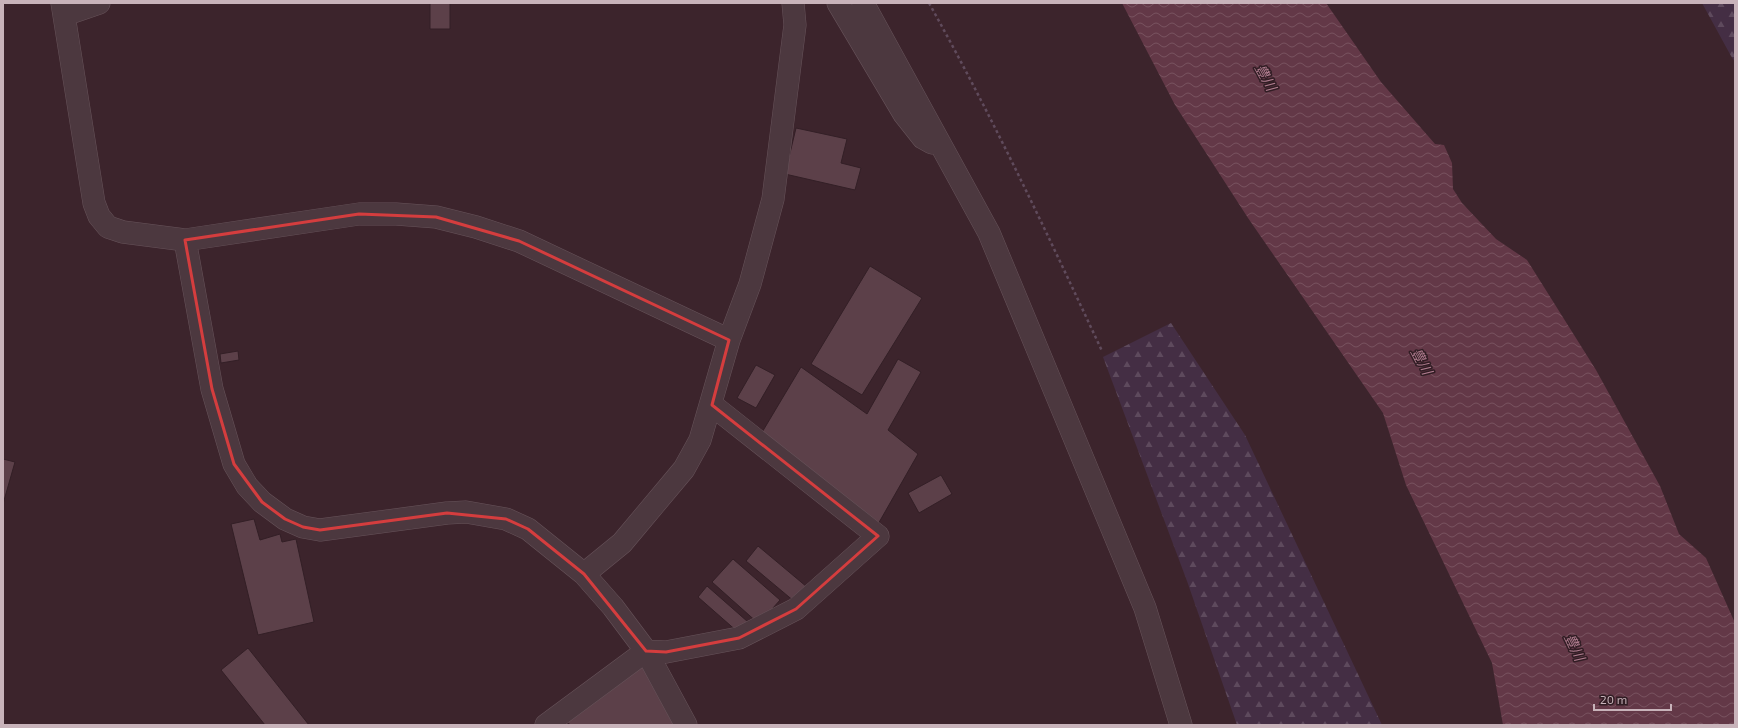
<svg xmlns="http://www.w3.org/2000/svg" width="1738" height="728" font-family="'Exo 2','Noto Sans JP',sans-serif">
	<style>
		.forest { fill: url(#forest-firs) }
		.water { fill: url(#water-waves) }
		.building { fill: #5c4049; stroke: #331f26 }
		.lines { fill: none; stroke-linecap: round; stroke-linejoin: round }
		.minor-casing { stroke: #67535a; stroke-width: 23 }
		.path { stroke: #604b5c; stroke-width: 2.5; stroke-dasharray: 3 3; stroke-linecap: butt }
		.minor { stroke: #4c383f; stroke-width: 22 }
		.marked { fill: none; stroke: #d43d3e; stroke-width: 3; stroke-linejoin: round }
		.labels { text-anchor: middle; dominant-baseline: central; stroke-width: 3; stroke-linejoin: round; paint-order: stroke }
		.water-label { font-size: 14px; font-style: italic; fill: #af7c8e; stroke: #311d24 }
	</style>
	<defs>
		<pattern id="forest-firs" width="22" height="20" patternUnits="userSpaceOnUse"><rect width="22" height="20" fill="#442e44"/><path d="M5 1l3.5 6h-7zM16 11l3.5 6h-7z" fill="#5e4a5d"/></pattern>
		<pattern id="water-waves" width="16" height="10" patternUnits="userSpaceOnUse"><rect width="16" height="10" fill="#633847"/><path d="M0 5q4-4 8 0t8 0" fill="none" stroke="#78525f"/></pattern>
	</defs>
	<rect width="100%" height="100%" fill="#3c242c"/>
	<!-- forest -->
	<path class="forest" d="M1702 3H1735V62L1731 56Z
		M1171 323 1245 435 1382 725H1237L1187 581 1103 357Z"/>
	<!-- water -->
	<path class="water" d="M1122 3H1326L1381 82 1435 144 1444 145 1452 163 1453 189 1462 203 1496 239 1527 260 1596 370 1660 486 1679 534 1706 558 1735 623V725H1503L1492 663 1406 485 1383 413 1248 218 1175 105Z"/>
	<!-- building -->
	<path class="building" d="M430 3H450V29H430Z
		M796 128 847 139 841 163 861 168 855 190 785 174Z
		M870 266 922 298 862 395 811 364Z
		M238 351 239 360 221 363 220 354Z
		M898 359 921 372 888 430 918 454 877 526 761 434 801 367 867 414Z
		M756 365 775 375 756 408 737 398Z
		M3 459 15 462 3 504Z
		M941 475 952 494 919 513 908 493Z
		M254 519 260 540 280 534 282 542 296 539 314 622 258 635 231 524Z
		M758 546 807 587 795 602 746 561Z
		M733 559 780 600 759 624 712 582Z
		M707 586 748 622 739 633 698 597Z
		M248 648 309 725H265L221 670Z
		M642 665 675 725H570L567 721Z"/>
	<g class="lines">
		<!-- minor casing -->
		<g class="minor-casing">
			<path id="minor" d="M62 3 94 203 99 216 108 227 123 232 185 240 359 214H396L436 217 476 227 519 241 729 340
				M838 3 904 114 923 138 932 143
				M863 3 989 233 1145 608 1181 725
				M64 15 99 3
				M185 240 212 389 234 464 247 486 262 502 285 519 303 527 320 530 447 513 466 512 506 519 528 529 584 574 613 607 646 651 686 725
				M584 574 622 543 684 469 700 440 729 340 750 284 773 199 795 25 793 3
				M546 725 646 651 666 652 739 638 796 609 878 536 712 405"/>
		</g>
		<!-- path -->
		<path class="path" d="M929 3C992 116 1047 233 1102 351"/>
		<!-- minor -->
		<use href="#minor" class="minor"/>
	</g>
	<!-- marked area -->
	<path class="marked" d="M359 214 436 217 519 241 729 340 712 405 878 536 796 609 739 638 666 652 646 651 584 574 528 529 506 519 447 513 320 530 303 527 285 519 262 502 234 464 212 389 185 240Z"/>
	<g class="labels">
		<!-- water labels -->
		<g class="water-label">
			<text transform="translate(1266 77) rotate(61)">豊川</text>
			<text transform="translate(1422 361) rotate(62)">豊川</text>
			<text transform="translate(1575 647) rotate(64)">豊川</text>
		</g>
	</g>
	<!-- border -->
	<rect width="1738" height="728" fill="none" stroke="#c8b3ba" stroke-width="8"/>
	<!-- scale -->
	<path d="M1594 704v6h77v-6" fill="none" stroke="#c8b3ba" stroke-width="2"/>
	<text x="1600" y="704" font-size="12" fill="#c8b3ba" stroke="#311d24" stroke-width="3" paint-order="stroke">20 m</text>
</svg>
